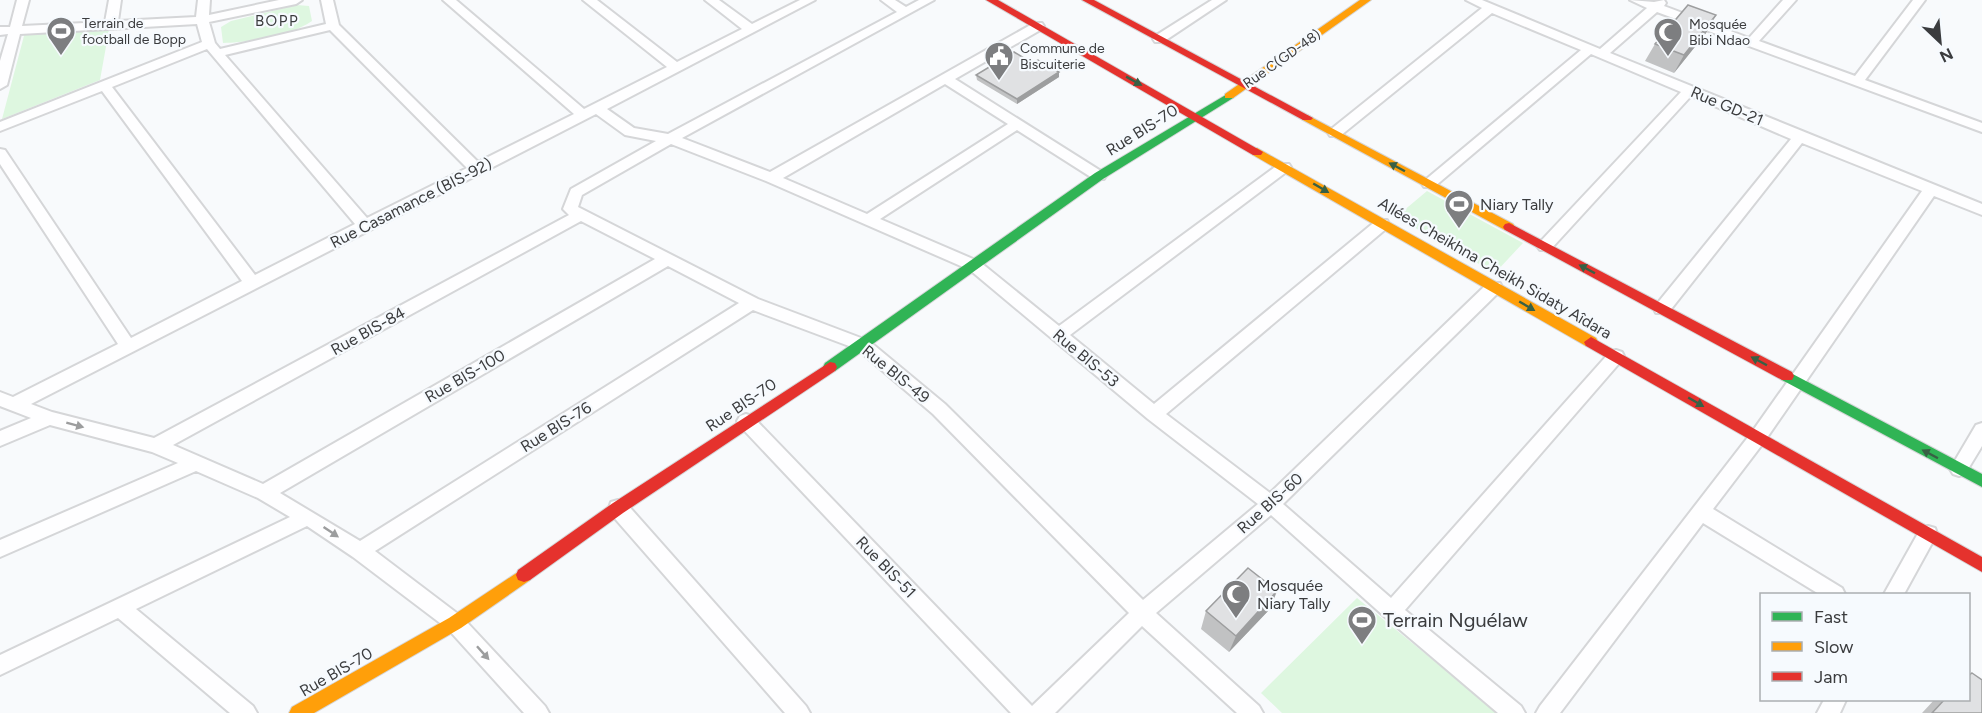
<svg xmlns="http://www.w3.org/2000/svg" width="1982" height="713" font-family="Figtree,sans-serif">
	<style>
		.green { fill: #def7e0 }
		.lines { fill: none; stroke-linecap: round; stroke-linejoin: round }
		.street-casing { stroke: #d5d6d8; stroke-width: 4 }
		.fast-casing { stroke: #d5d6d8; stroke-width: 2 }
		.slow-casing { stroke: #d5d6d8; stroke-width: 2 }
		.jam-casing { stroke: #d5d6d8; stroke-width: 2 }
		.street { fill: #fefeff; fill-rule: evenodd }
		.fast { fill: #30b455; fill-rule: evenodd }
		.slow { fill: #ff9f0a; fill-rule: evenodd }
		.jam { fill: #e5322d; fill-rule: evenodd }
		.wall { fill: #c1c2c3 }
		.shaded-wall { fill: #9d9e9f }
		.building { fill: #e0e1e3; stroke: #9d9e9f; stroke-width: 1.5 }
		.oneway { fill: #386045 }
		.oneway2 { fill: #9c9d9e }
		.labels { text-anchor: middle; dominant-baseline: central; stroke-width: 4.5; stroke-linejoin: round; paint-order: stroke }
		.far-poi-label { font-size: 14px; fill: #3b3c3e; stroke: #f6fafe; text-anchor: start }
		.far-street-label { font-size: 14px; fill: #3b3c3e; stroke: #f6fafe }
		.far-neighbourhood-label { font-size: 15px; letter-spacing: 1.5px; fill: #3b3c3e; stroke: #f6fafe }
		.street-label { font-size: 16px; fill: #3b3c3e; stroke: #f6fafe }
		.poi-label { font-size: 16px; fill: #3b3c3e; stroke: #f6fafe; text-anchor: start }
		.near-poi-label { font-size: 20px; fill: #3b3c3e; stroke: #f6fafe; text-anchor: start }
	</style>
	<rect width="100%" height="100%" fill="#f8fafc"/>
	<!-- green -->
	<path class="green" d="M297 5 309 6 312 21C293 35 247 43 223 43L221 27 231 21Z
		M109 30 100 80 2 119 25 32Z
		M1427 191 1523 243 1495 273 1396 217Z
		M1357 598 1498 713H1282L1261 693Z"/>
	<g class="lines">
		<!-- street casing -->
		<g class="street-casing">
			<path id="street" d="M17 0H29L22 26 105 22 109 0H121L118 21 196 17 198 0H210L209 15 279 0H302L296 4 209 22 215 43 220 49 326 24 321 0H333L339 25 478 162 574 114 443 0H456L584 109 667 67 583 0H597L677 62 742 29 705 0H719L752 24 800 0H815L607 109 634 128 668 134 897 12 881 0H895L906 7 919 0H934L682 138 770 172 1034 23H1042L1044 26 1042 29 955 79 1104 173 1106 176 1104 179H1094L1017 130 880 219 980 262 1059 326 1279 164H1289L1291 167 1289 170 1070 335 1154 404 1377 220H1387L1389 224 1387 228 1166 414 1270 493 1488 283H1500L1502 287 1500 291 1283 504 1391 598 1610 352 1616 350 1622 352 1624 356 1622 360 1405 610 1521 706 1525 713H1498L1385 617 1271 515 1156 613 1259 706 1263 713H1237L1142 626 1055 713H1011L740 426 737 421 740 416 746 414 752 416 1032 706 1129 613 933 414 857 349 753 310 375 551 462 617 545 706 549 713H524L448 629 353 557 307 526 136 609 253 706 257 713H230L118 618 0 675V655L290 517 258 498 196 471 0 557V540L178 463 152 452 50 425 0 446V431L31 418 0 406V392L13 397 118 344 0 164V149L5 150 131 338 242 281 102 91 0 131V122L202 42 197 24 20 34 7 85 0 89V61L8 34 0 35V27H10ZM330 30 467 168 367 218 225 55ZM207 49 355 224 255 275 112 87ZM945 84 1008 124 867 214 783 178ZM596 114 625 135 656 141 571 189 563 209 569 215 154 438 52 412 31 404ZM671 144 766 181 970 270 1148 419 1258 504 1143 600 945 404 869 341 758 299 578 207 582 195ZM581 221 655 259 263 484 173 445ZM668 266 739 303 360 541 280 493Z
				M1212 0H1226L1163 42H1155L1153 39 1155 36Z
				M1466 0H1482L1600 49 1647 8 1630 0 1654 2 1664 0 1666 3 1664 6 1749 38 1783 0H1796L1759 41 1855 76 1913 0H1925L1865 80 1982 123V132L1657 12 1610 53 1982 204V215L1934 196 1764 442 1713 509 1842 588 1845 594H1819L1703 523 1560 713H1536L1540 706 1752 432 1922 191 1802 143 1668 313H1656L1654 309 1656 305 1791 139 1691 96 1550 250H1540L1537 246 1540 242 1681 92 1591 54 1434 187H1424L1422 184 1424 181 1581 50 1492 13 1340 136H1330L1328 133 1330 130 1482 8Z
				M1982 423V446L1965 474 1959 476 1953 474 1950 469 1953 464 1976 425Z
				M618 500 625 502 806 706 810 713H785L611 514 609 508 611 502Z
				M1928 526 1935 528 1937 534 1904 594H1884L1921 528Z
				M1824 700H1846L1840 713H1817Z"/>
		</g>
		<!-- fast casing -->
		<g class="fast-casing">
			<path id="fast" d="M1229 93 1234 96 1233 98 1103 179 835 371H825L823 367 825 363 1095 173Z
				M1787 371 1982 474V487L1782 380 1780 376 1782 372Z"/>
		</g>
		<!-- slow casing -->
		<g class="slow-casing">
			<path id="slow" d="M1360 0H1371L1233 98H1225V94Z
				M1307 115 1513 224 1515 227 1513 230H1505L1303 120 1301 118Z
				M1257 148 1596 338 1598 342 1596 346H1586L1253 155V149Z
				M524 568 530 570 532 575 530 580 461 628 314 713H289L292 707 449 618Z"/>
		</g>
		<!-- jam casing -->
		<g class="jam-casing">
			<path id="jam" d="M986 0H998L1263 152 1261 155H1253Z
				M1082 0H1094L1313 118 1311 120H1303Z
				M1509 223 1792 372 1794 376 1792 380H1782L1505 230 1503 227 1505 224Z
				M1591 337 1982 557V572L1586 346 1584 342Z
				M830 362 835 363 837 367 835 371 623 513 530 580 524 582 518 580 516 575 518 570 613 503Z"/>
		</g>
		<!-- street -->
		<use href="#street" class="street"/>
		<!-- fast -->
		<use href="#fast" class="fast"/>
		<!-- slow -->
		<use href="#slow" class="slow"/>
		<!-- jam -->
		<use href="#jam" class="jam"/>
	</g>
	<!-- wall -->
	<path class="wall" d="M1716 15 1706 33 1674 73 1645 61 1655 44Z
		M1032 63 1059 72V77L1017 104 977 80 976 75Z
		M1270 609 1229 652 1201 629 1206 611Z
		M1972 673 1982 713H1922L1935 699H1968V675Z"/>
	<!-- shaded-wall -->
	<path class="shaded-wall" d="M1716 15 1706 33 1674 73 1684 55Z
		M1059 72V77L1017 104V99Z
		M1277 591 1270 609 1229 652 1236 636Z"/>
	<!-- building -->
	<path class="building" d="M1688 5 1716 15 1684 55 1655 44Z
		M1014 52 1032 63 1038 60 1059 72 1017 99 976 75Z
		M1248 568 1277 591 1236 636 1206 611Z
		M1972 673 1982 680V713H1932L1945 699H1968V676Z"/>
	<!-- one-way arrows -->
	<defs><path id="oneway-solid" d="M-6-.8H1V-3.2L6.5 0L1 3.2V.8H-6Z" transform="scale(1.5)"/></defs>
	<g class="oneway">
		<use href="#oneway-solid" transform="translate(1134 81) rotate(29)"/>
		<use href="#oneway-solid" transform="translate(1397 167) rotate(-152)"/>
		<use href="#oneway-solid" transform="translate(1321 188) rotate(30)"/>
		<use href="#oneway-solid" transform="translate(1587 269) rotate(-152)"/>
		<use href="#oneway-solid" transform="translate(1527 306) rotate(30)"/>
		<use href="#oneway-solid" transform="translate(1759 361) rotate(-152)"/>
		<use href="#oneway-solid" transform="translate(1696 402) rotate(30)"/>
		<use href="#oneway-solid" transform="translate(1930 454) rotate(-152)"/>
	</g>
	<g class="oneway2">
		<use href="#oneway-solid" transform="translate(75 425) rotate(15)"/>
		<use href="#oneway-solid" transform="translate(331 532) rotate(34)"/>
		<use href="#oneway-solid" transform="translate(483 653) rotate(48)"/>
	</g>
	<!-- icons -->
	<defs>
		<g id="stadium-pin" transform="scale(1.5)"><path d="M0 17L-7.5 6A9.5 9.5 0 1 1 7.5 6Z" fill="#7d7e80" stroke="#f6fafe"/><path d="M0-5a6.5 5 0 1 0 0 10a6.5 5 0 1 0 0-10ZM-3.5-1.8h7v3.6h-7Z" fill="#fff"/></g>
		<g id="mosque-pin" transform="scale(1.5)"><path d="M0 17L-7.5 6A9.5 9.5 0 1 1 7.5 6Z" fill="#7d7e80" stroke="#f6fafe"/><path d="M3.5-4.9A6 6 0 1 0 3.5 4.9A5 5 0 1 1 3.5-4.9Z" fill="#fff"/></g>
		<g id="civic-pin" transform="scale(1.5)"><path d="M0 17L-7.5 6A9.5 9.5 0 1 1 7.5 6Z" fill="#7d7e80" stroke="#f6fafe"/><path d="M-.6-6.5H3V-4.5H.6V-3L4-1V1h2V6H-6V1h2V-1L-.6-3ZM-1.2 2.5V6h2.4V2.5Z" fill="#fff"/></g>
	</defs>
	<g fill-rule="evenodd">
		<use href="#stadium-pin" x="61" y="31"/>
		<use href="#mosque-pin" x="1668" y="32"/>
		<use href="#civic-pin" x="999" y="56"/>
		<use href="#stadium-pin" x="1459" y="204"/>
		<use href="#mosque-pin" x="1236" y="594"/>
		<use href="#stadium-pin" x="1362" y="620"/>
	</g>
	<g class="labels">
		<!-- far-poi labels -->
		<g class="far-poi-label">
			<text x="82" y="23">Terrain de<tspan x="82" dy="16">football de Bopp</tspan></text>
			<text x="1689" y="24">Mosquée<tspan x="1689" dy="16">Bibi Ndao</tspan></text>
			<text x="1020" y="48">Commune de<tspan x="1020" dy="16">Biscuiterie</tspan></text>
		</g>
		<!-- far-street labels -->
		<g class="far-street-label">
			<text transform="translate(1282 59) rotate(-35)">Rue C(GD-48)</text>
		</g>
		<!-- far-neighbourhood labels -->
		<g class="far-neighbourhood-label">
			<text x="277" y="21">BOPP</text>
		</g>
		<!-- street labels -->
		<g class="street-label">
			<text transform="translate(1727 106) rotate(23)">Rue GD-21</text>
			<text transform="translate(1142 130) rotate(-32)">Rue BIS-70</text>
			<text transform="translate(411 203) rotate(-27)">Rue Casamance (BIS-92)</text>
			<text transform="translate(1495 268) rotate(30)">Allées Cheikhna Cheikh Sidaty Aîdara</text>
			<text transform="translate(368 331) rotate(-29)">Rue BIS-84</text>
			<text transform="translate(1086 358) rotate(40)">Rue BIS-53</text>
			<text transform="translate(896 374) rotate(39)">Rue BIS-49</text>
			<text transform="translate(465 376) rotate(-30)">Rue BIS-100</text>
			<text transform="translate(741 405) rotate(-34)">Rue BIS-70</text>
			<text transform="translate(556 427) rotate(-32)">Rue BIS-76</text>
			<text transform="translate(1270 503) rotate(-42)">Rue BIS-60</text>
			<text transform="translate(886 567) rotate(46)">Rue BIS-51</text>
			<text transform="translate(336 672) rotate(-30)">Rue BIS-70</text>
		</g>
		<!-- poi labels -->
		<g class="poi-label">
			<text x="1480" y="204">Niary Tally</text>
			<text x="1257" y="585">Mosquée<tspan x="1257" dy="18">Niary Tally</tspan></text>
		</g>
		<!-- near-poi labels -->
		<g class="near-poi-label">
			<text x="1383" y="620">Terrain Nguélaw</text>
		</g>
	</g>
	<!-- legend -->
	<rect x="1760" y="593" width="210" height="108" fill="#f6fafe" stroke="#abaeb1" stroke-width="1.5"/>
	<rect x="1772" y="612" width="30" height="9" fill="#30b455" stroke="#abaeb1" stroke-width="1.5"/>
	<text x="1814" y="623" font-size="18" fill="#3b3c3e">Fast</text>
	<rect x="1772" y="642" width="30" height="9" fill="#ff9f0a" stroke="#abaeb1" stroke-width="1.5"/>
	<text x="1814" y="653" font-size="18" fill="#3b3c3e">Slow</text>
	<rect x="1772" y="672" width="30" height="9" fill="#e5322d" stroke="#abaeb1" stroke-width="1.5"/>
	<text x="1814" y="683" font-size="18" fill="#3b3c3e">Jam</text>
	<!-- north arrow -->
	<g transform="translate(1940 42) rotate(154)" stroke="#f6fafe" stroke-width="4.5" paint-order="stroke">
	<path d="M0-4.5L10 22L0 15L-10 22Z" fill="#3b3c3e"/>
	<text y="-9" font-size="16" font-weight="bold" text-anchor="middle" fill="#3b3c3e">N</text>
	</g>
</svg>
